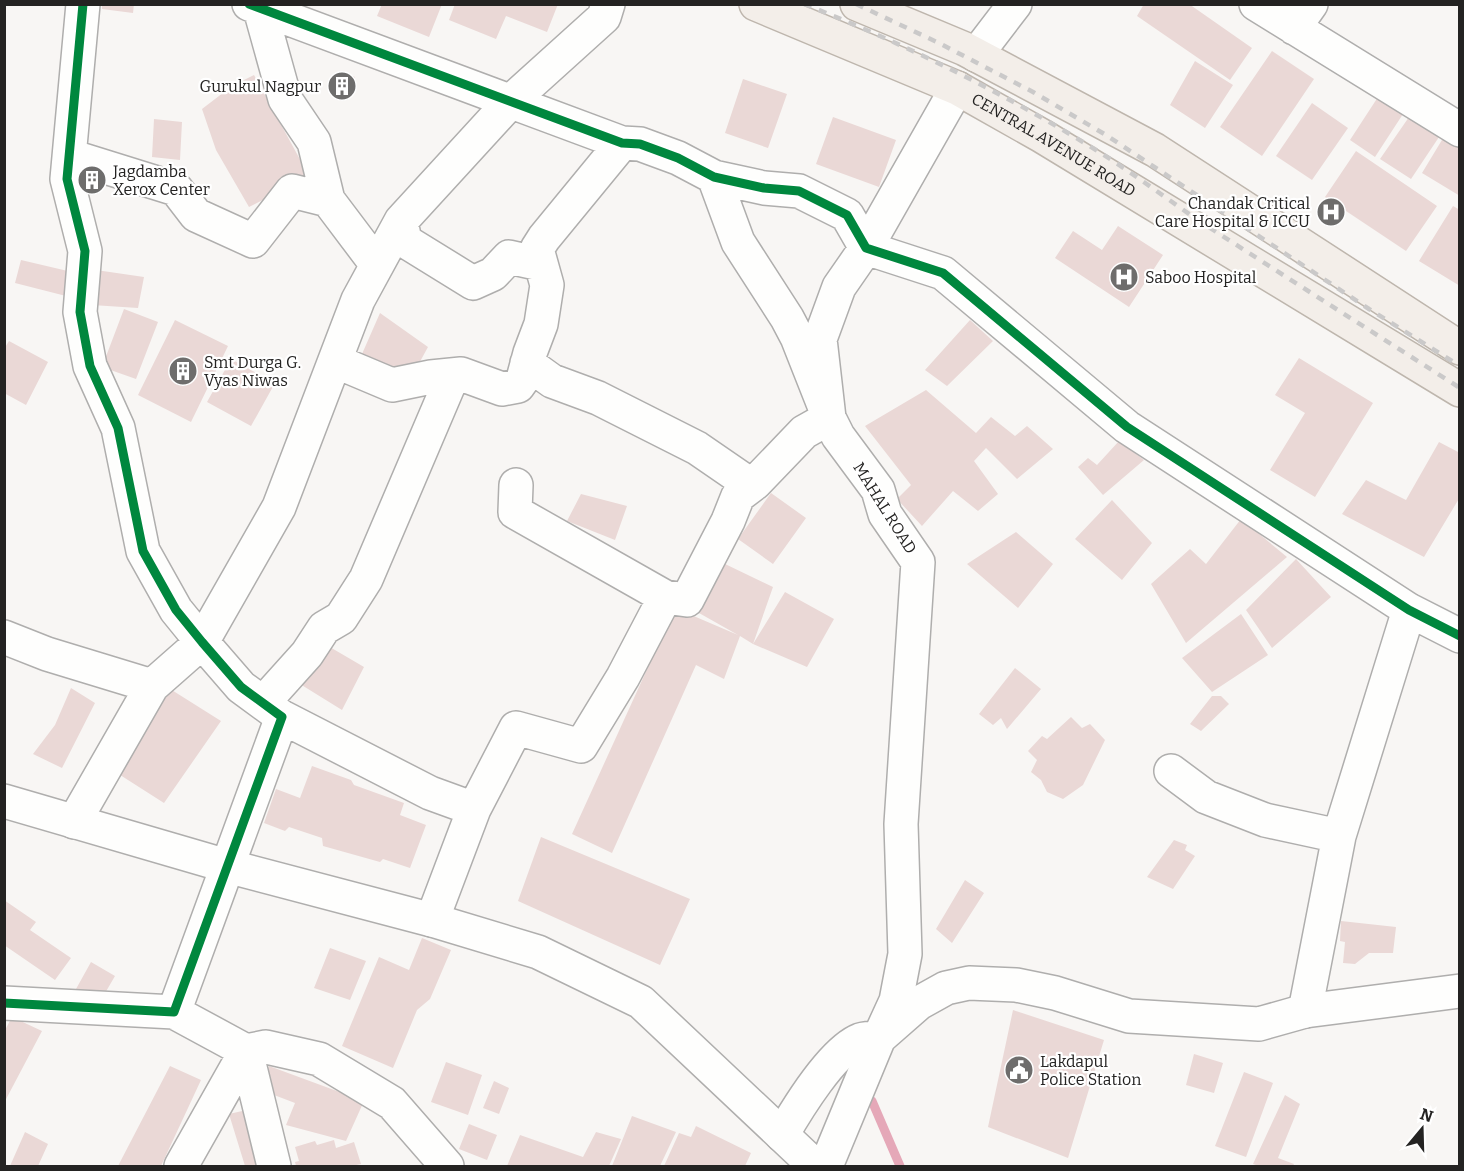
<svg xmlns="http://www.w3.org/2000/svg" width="1464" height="1171" font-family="Bitter,serif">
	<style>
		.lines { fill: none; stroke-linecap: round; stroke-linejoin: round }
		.stream { stroke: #e5a8b8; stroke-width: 9 }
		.building { fill: #ead8d6 }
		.street-casing { stroke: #afaead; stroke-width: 36 }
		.secondary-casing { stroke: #afaead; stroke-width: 36 }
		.primary-casing { stroke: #beb6ad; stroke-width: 36 }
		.street { stroke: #fefefd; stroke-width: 33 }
		.secondary { stroke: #fefefd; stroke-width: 33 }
		.primary { stroke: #f3eee9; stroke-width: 33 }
		.rail { stroke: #cac9c9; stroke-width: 4.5; stroke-dasharray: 8 8; stroke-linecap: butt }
		.cycleway-casing { stroke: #fff; stroke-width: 13 }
		.cycleway { stroke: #00873e; stroke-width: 9 }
		.labels { text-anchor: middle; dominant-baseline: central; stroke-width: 4.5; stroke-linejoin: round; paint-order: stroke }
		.poi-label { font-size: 16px; fill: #242322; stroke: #fff; text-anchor: start }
		.street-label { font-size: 16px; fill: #242322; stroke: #fff }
	</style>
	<rect width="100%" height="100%" fill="#f8f6f4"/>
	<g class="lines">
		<!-- stream -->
		<path class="stream" d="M872 1101 900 1166"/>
	</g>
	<!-- building -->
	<path class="building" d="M102 4H134L133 13 102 9Z
		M382 4H442L429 37 377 16Z
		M455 4H558L547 32 506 16 496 39 449 20Z
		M1144 4H1189L1252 48 1230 80 1137 16Z
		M1272 51 1314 79 1262 156 1220 127Z
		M1195 61 1233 85 1205 128 1170 105Z
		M343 71 355 77 342 101 330 95Z
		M254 75 309 176 249 207 216 150 202 109 232 86Z
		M743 79 787 94 768 148 725 133Z
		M1378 97 1403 114 1375 157 1350 140Z
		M1312 103 1348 128 1312 180 1276 156Z
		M833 117 896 140 879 187 816 164Z
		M1409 117 1439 137 1411 179 1380 159Z
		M154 119 182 122 180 160 152 157Z
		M1448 130 1460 137V196L1422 173Z
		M1356 151 1437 206 1406 251 1325 197Z
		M82 169 105 173 102 190 79 186Z
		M1453 206 1460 210V286L1419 261Z
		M1118 226 1163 255 1129 307 1055 258 1073 231 1102 250Z
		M21 260 72 272 66 296 15 283Z
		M96 270 144 277 138 308 92 305Z
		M124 309 158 322 136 379 102 367Z
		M380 313 428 347 411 378 362 354Z
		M175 320 228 346 191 422 138 395Z
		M970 320 993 341 947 386 925 370Z
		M9 341 48 362 26 405 4 393V349Z
		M1299 358 1373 403 1315 497 1270 470 1305 413 1275 395Z
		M231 359 275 383 251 426 207 402Z
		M926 390 976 433 991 417 1015 436 1027 426 1053 449 1017 479 986 448 974 461 998 494 978 511 953 491 922 526 897 499 911 485 865 426Z
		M1119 441 1144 460 1103 495 1078 467 1088 458 1097 465Z
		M1439 442 1460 453V497L1424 557 1342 514 1366 480 1406 500Z
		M771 493 806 518 773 564 738 539Z
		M581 494 627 506 615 540 567 521Z
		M1112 500 1152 543 1122 580 1075 539Z
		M1241 519 1287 557 1186 643 1151 584 1190 549 1206 564Z
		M1016 532 1053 564 1018 608 967 564Z
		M1296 559 1331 597 1272 648 1246 610Z
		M723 563 773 587 753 644 740 636 724 679 696 665 612 853 572 834 675 608 738 635 699 613Z
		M785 592 834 619 807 667 753 644Z
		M1241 614 1268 655 1212 692 1182 658Z
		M323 643 364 667 342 710 300 684Z
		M1015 668 1041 689 1007 729 1001 718 993 725 979 714Z
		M167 687 221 721 164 803 117 773Z
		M71 688 95 703 62 768 33 754 55 725Z
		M1212 696H1221L1229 704 1201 731 1190 724Z
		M1071 717 1082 728 1090 724 1105 740 1083 785 1063 799 1047 792 1041 780 1031 772 1037 760 1028 751 1042 736 1047 739Z
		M312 766 351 780 354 785 404 803 400 815 426 825 410 868 383 859 380 862 323 846 322 838 289 827 285 831 264 823 276 789 300 798Z
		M541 837 690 899 660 965 518 901Z
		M1174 840 1187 845 1185 850 1195 856 1173 889 1147 877Z
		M965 880 984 893 952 943 936 929Z
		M4 900 36 922 30 930 71 958 55 980 4 945Z
		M1341 921 1396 927 1393 953H1369L1355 964 1343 963 1345 942 1340 941Z
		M422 938 451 950 430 999 417 1010 393 1068 342 1046 379 957 409 970Z
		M330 948 366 961 350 1000 314 988Z
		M91 962 115 976 101 1000 76 989Z
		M1013 1010 1104 1040 1068 1158 988 1127Z
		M12 1017 42 1031 4 1103V1032Z
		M1194 1054 1223 1063 1214 1093 1186 1085Z
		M446 1062 482 1075 468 1115 431 1102Z
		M170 1066 201 1080 161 1166H118Z
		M269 1066 364 1101 346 1141 286 1125 295 1103 261 1090Z
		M1244 1072 1273 1083 1246 1157 1215 1146Z
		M494 1081 509 1088 499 1114 483 1108Z
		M1285 1095 1300 1104 1278 1158 1294 1164 1293 1166H1259L1253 1164Z
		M251 1109 266 1166H245L229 1114Z
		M632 1116 676 1132 660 1166H612Z
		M469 1124 497 1135 487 1160 459 1149Z
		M696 1126 751 1153 745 1166H664L679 1133 691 1137Z
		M25 1132 48 1144 38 1166H10Z
		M596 1132 621 1139 609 1166H507L520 1135 583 1157Z
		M334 1140 336 1148 354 1142 361 1164 352 1166H296L295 1162 299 1161 295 1147 315 1141 317 1145Z"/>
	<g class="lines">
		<!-- street casing -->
		<g class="street-casing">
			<path id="street" d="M249 4 622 143 640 144 678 158 714 177 764 188 799 191 847 215 866 248 943 273 1127 427 1409 610 1460 636
				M1256 4 1460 130
				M260 9 285 99 314 142 328 200 377 265
				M1294 28 1311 4
				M976 55 1015 4
				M70 156 176 189 196 215 253 241 292 191 328 200
				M401 221 405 241 473 283 493 274 509 257 540 264
				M335 361 392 385 431 377 461 374 502 389 518 386 523 379 530 353 541 324 547 285 537 249 544 238 622 143
				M527 363 552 381 598 398 697 448 745 481 755 483 804 432 829 418 797 337 787 318 738 242 714 177
				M665 597 687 600 728 521 738 496 755 483
				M4 637 47 654 152 686 202 642 279 507 358 300 401 221 511 101 604 17 608 4
				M263 703 307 654 324 628 341 618 366 579 453 375
				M282 717 430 793 474 809
				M1171 771 1206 797 1265 820 1339 836
				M74 822 152 686
				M432 920 474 809 516 728 581 746 623 677 665 597 515 512 516 485
				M4 1003 174 1012 282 717 241 687 202 642 176 610 143 551 118 428 90 366 80 312 85 251 67 179 83 4
				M1305 1011 1339 836 1409 610
				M174 1012 246 1051 266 1047 319 1059 392 1103 447 1166
				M246 1051 274 1166
				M782 1135C797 1109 832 1051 860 1040 866 1038 873 1038 879 1038L896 1001 905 954 901 824 918 562 885 514 878 490 838 436 829 418 820 339 839 287 866 248 957 88
				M181 1166 246 1051"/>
		</g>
		<!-- secondary casing -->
		<g class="secondary-casing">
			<path id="secondary" d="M4 801 227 866 432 920 538 952 641 1002 815 1166
				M826 1166 879 1038 919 1003 946 988 969 983 1016 985 1055 993 1129 1016 1259 1024 1305 1011 1460 991"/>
		</g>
		<!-- primary casing -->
		<g class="primary-casing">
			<g id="primary">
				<path id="s1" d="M756 4 957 88 1042 136 1460 390"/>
				<path d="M857 4 965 49 1155 150 1460 348"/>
			</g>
		</g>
		<!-- street -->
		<use href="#street" class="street"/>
		<!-- secondary -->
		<use href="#secondary" class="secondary"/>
		<!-- primary -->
		<use href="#primary" class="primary"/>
		<!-- rail -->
		<path class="rail" d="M804 4C905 44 1004 93 1096 150 1133 173 1168 200 1204 224 1289 279 1374 333 1460 388
			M856 4 939 43 1033 92 1106 135 1369 309 1460 366"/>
		<!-- cycleway casing -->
		<g class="cycleway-casing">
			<path id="cycleway" d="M249 4 622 143 640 144 678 158 714 177 764 188 799 191 847 215 866 248 943 273 1127 427 1409 610 1460 636
				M4 1003 174 1012 282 717 241 687 202 642 176 610 143 551 118 428 90 366 80 312 85 251 67 179 83 4"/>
		</g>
		<!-- cycleway -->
		<use href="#cycleway" class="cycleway"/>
	</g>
	<!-- icons -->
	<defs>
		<g id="building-disc" transform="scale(1.5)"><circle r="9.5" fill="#6e6d6c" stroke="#fff"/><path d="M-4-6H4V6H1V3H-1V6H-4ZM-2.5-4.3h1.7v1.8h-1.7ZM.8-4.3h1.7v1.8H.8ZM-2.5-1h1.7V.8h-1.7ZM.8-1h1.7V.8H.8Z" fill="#fff"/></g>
		<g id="hospital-disc" transform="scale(1.5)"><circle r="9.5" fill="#6e6d6c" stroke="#fff"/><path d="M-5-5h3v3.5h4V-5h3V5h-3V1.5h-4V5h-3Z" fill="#fff"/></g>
		<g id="civic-disc" transform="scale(1.5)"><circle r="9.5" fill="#6e6d6c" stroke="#fff"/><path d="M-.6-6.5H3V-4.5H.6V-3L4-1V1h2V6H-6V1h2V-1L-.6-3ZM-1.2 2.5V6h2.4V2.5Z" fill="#fff"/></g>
	</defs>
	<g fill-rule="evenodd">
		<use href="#building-disc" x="342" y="86"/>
		<use href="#building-disc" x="92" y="180"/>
		<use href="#hospital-disc" x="1331" y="212"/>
		<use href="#hospital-disc" x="1124" y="277"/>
		<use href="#building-disc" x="183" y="371"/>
		<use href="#civic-disc" x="1019" y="1070"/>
	</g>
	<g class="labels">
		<!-- poi labels -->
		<g class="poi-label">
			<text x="321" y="86" text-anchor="end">Gurukul Nagpur</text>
			<text x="113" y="171">Jagdamba<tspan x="113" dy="18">Xerox Center</tspan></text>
			<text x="1310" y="203" text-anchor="end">Chandak Critical<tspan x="1310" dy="18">Care Hospital &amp; ICCU</tspan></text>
			<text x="1145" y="277">Saboo Hospital</text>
			<text x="204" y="362">Smt Durga G.<tspan x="204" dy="18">Vyas Niwas</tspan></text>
			<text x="1040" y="1061">Lakdapul<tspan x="1040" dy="18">Police Station</tspan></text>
		</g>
		<!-- street labels -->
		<g class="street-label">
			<text stroke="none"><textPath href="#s1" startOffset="330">CENTRAL AVENUE ROAD</textPath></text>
			<text transform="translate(885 508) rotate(58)">MAHAL ROAD</text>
		</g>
	</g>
	<!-- border -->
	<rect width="1464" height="1171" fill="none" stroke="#242322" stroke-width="12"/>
	<!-- north arrow -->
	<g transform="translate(1422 1129) rotate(19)" stroke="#ffffff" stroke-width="4.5" paint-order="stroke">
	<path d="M0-4.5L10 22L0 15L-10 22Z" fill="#242322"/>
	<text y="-9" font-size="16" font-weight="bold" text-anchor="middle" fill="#242322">N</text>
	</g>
</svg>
